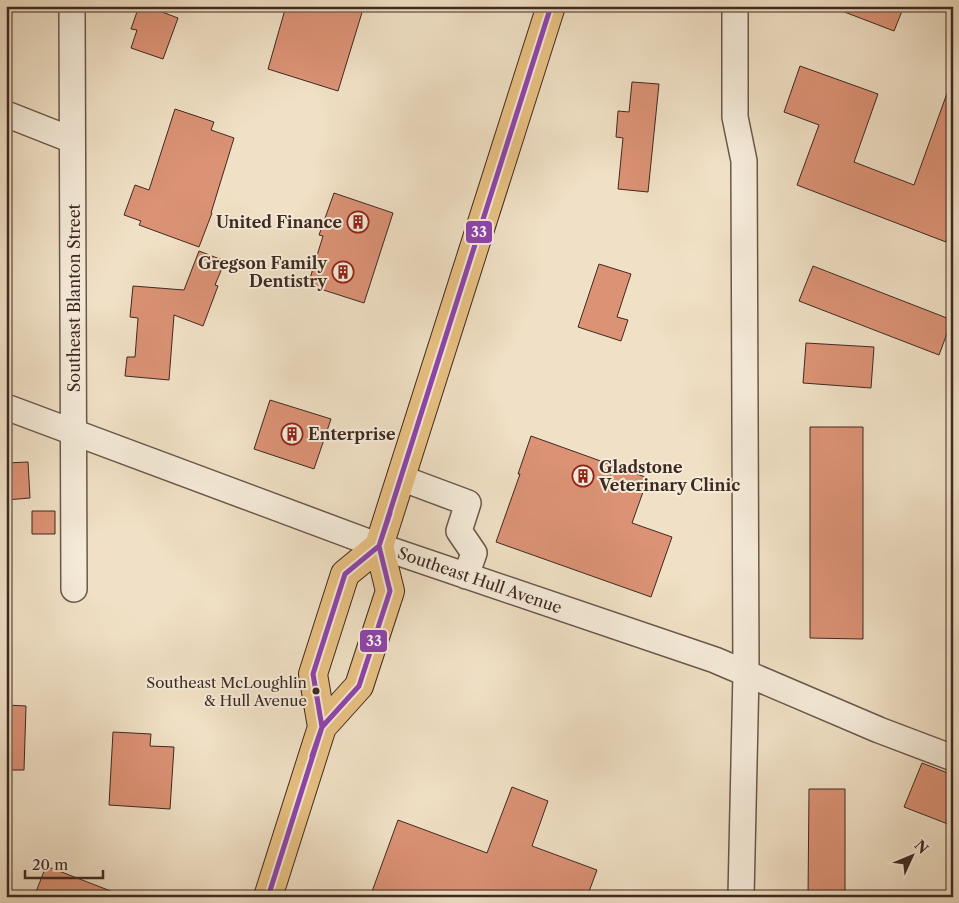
<svg xmlns="http://www.w3.org/2000/svg" width="959" height="903" font-family="'Libre Caslon Text',serif">
	<style>
		.building { fill: #db9275; stroke: #3e2921 }
		.lines { fill: none; stroke-linecap: round; stroke-linejoin: round }
		.minor-casing { stroke: #6a574a; stroke-width: 28 }
		.major-casing { stroke: #3e2921; stroke-width: 30 }
		.minor { stroke: #f5ebd9; stroke-width: 25 }
		.major { stroke: #e8c082; stroke-width: 28 }
		.bus-1-casing { stroke: #f5ebd9; stroke-width: 9 }
		.bus-1 { stroke: #8e44ad; stroke-width: 5 }
		.bus-dot { fill: #3e2921; stroke: #f5ebd9; stroke-width: 2 }
		.labels { text-anchor: middle; dominant-baseline: central; stroke-width: 4; stroke-linejoin: round; paint-order: stroke }
		.bus-label { font-size: 15px; fill: #3e2921; stroke: #f5ebd9; text-anchor: end }
		.poi-label { font-size: 16px; font-weight: bold; fill: #3e2921; stroke: #f5ebd9; text-anchor: end }
		.street-label { font-size: 16px; fill: #3e2921; stroke: #f5ebd9 }
		.line-badge { stroke: #f5ebd9; stroke-width: 2 }
		.badge-label { font-size: 14px; text-anchor: middle; font-weight: bold; fill: #fff }
	</style>
	<rect width="100%" height="100%" fill="#f0e0c5"/>
	<filter id="stains"><feTurbulence type="fractalNoise" baseFrequency=".004" numOctaves="4"/><feColorMatrix values="0 0 0 0 .2 0 0 0 0 .09 0 0 0 0 .02 0 0 0 .5 -.17"/></filter>
	<radialGradient id="worn" r=".72"><stop offset=".6" stop-color="#630" stop-opacity="0"/><stop offset="1" stop-color="#630" stop-opacity=".3"/></radialGradient>
	<!-- building -->
	<path class="building" d="M139 6H146L178 18 163 59 131 48 137 30 131 29Z
		M286 6H364L338 91 268 69Z
		M834 6H904L894 31 834 8Z
		M800 66 878 94 854 162 914 185 950 85 953 86V223L946 242 797 185 819 125 784 112Z
		M632 82 659 84 648 192 618 189 623 138 616 137 618 111 629 112Z
		M175 109 214 122 211 130 234 138 211 213H212L199 247 139 225 141 221 124 215 135 185 149 190Z
		M334 193 393 213 364 303 308 285 323 236 319 235Z
		M199 251 225 261 215 285 218 286 203 326 174 315 169 380 125 376 127 357H135L138 318 130 317 133 286 184 290Z
		M599 264 631 274 617 317 628 320 621 341 578 327Z
		M813 266 952 320 939 355 799 301Z
		M806 343 874 347 871 388 803 383Z
		M270 400 331 419 314 469 254 449Z
		M810 427H863V639L810 638Z
		M531 436 648 478 632 523 672 537 651 597 496 542 520 474H518Z
		M28 462 30 498 6 500V463Z
		M32 511H55V534H32Z
		M6 705 26 706 24 770H6Z
		M113 732 151 734 150 746 174 747 170 809 109 805Z
		M922 763 953 775V826L904 807Z
		M512 787 548 801 532 846 597 870 587 897H370L398 820 487 853Z
		M809 789H845V897H808Z
		M46 866 121 895V897H34Z"/>
	<g class="lines">
		<!-- minor casing -->
		<g class="minor-casing">
			<path id="minor" d="M72 6 74 589
				M735 6V117L744 161 746 673 741 897
				M6 114 72 140
				M6 407 379 546 715 660 879 730 953 758
				M401 478 468 503 459 531 474 553 466 576"/>
		</g>
		<!-- major casing -->
		<g class="major-casing">
			<path id="major" d="M322 727 313 674 345 574 379 546
				M268 897 322 727 359 686 390 591 379 546 551 6"/>
		</g>
		<!-- minor -->
		<use href="#minor" class="minor"/>
		<!-- major -->
		<use href="#major" class="major"/>
		<!-- bus-1 casing -->
		<g class="bus-1-casing">
			<path id="bus-1" d="M312 756 322 727 359 686 390 591 379 546 390 513
				M268 897 322 727 313 674 345 574 379 546 551 6"/>
		</g>
		<!-- bus-1 -->
		<use href="#bus-1" class="bus-1"/>
	</g>
	<!-- icons -->
	<defs>
		<g id="building-ring" transform="scale(1.125)"><circle r="9.5" fill="#f5ebd9" stroke="#8f2418" stroke-width="1.5"/><path d="M-4-6H4V6H1V3H-1V6H-4ZM-2.5-4.3h1.7v1.8h-1.7ZM.8-4.3h1.7v1.8H.8ZM-2.5-1h1.7V.8h-1.7ZM.8-1h1.7V.8H.8Z" fill="#8f2418"/></g>
	</defs>
	<g fill-rule="evenodd">
		<use href="#building-ring" x="358" y="222"/>
		<use href="#building-ring" x="343" y="272"/>
		<use href="#building-ring" x="292" y="434"/>
		<use href="#building-ring" x="583" y="476"/>
	</g>
	<!-- markers -->
	<circle class="bus-dot" cx="316" cy="691" r="4.5"/>
	<g class="labels">
		<!-- bus labels -->
		<g class="bus-label">
			<text x="307" y="682">Southeast McLoughlin<tspan x="307" dy="18">&amp; Hull Avenue</tspan></text>
		</g>
		<!-- poi labels -->
		<g class="poi-label">
			<text x="342" y="222">United Finance</text>
			<text x="327" y="263">Gregson Family<tspan x="327" dy="18">Dentistry</tspan></text>
			<text x="308" y="434" text-anchor="start">Enterprise</text>
			<text x="599" y="467" text-anchor="start">Gladstone<tspan x="599" dy="18">Veterinary Clinic</tspan></text>
		</g>
		<!-- street labels -->
		<g class="street-label">
			<text transform="translate(74 298) rotate(-90)">Southeast Blanton Street</text>
			<text transform="translate(480 580) rotate(19)">Southeast Hull Avenue</text>
		</g>
	</g>
	<g class="line-badge">
		<rect x="465" y="220" width="28" height="24" rx="5" fill="#8e44ad"/>
		<rect x="359" y="629" width="29" height="24" rx="5" fill="#8e44ad"/>
	</g>
	<g class="badge-label">
		<text x="479" y="237">33</text>
		<text x="374" y="646">33</text>
	</g>
	<!-- margin -->
	<rect width="959" height="903" fill="none" stroke="#f0e0c5" stroke-width="25"/>
	<rect x="8" y="8" width="944" height="888" fill="none" stroke="#3e2921" stroke-width="2.5"/>
	<rect x="12" y="12" width="934" height="878" fill="none" stroke="#3e2921"/>
	<!-- north arrow -->
	<g transform="translate(912 856) rotate(46)" stroke="#f5ebd9" stroke-width="4" paint-order="stroke">
	<path d="M0-4L9 19L0 12L-9 19Z" fill="#3e2921"/>
	<text y="-8" font-size="14" font-weight="bold" text-anchor="middle" fill="#3e2921">N</text>
	</g>
	<!-- scale -->
	<path d="M25 870v8h78v-8" fill="none" stroke="#3e2921" stroke-width="2.5"/>
	<text x="32" y="870" font-size="15" fill="#3e2921" stroke="#f5ebd9" stroke-width="4" paint-order="stroke">20 m</text>
	<rect width="100%" height="100%" filter="url(#stains)"/>
	<rect width="100%" height="100%" fill="url(#worn)"/>
</svg>
